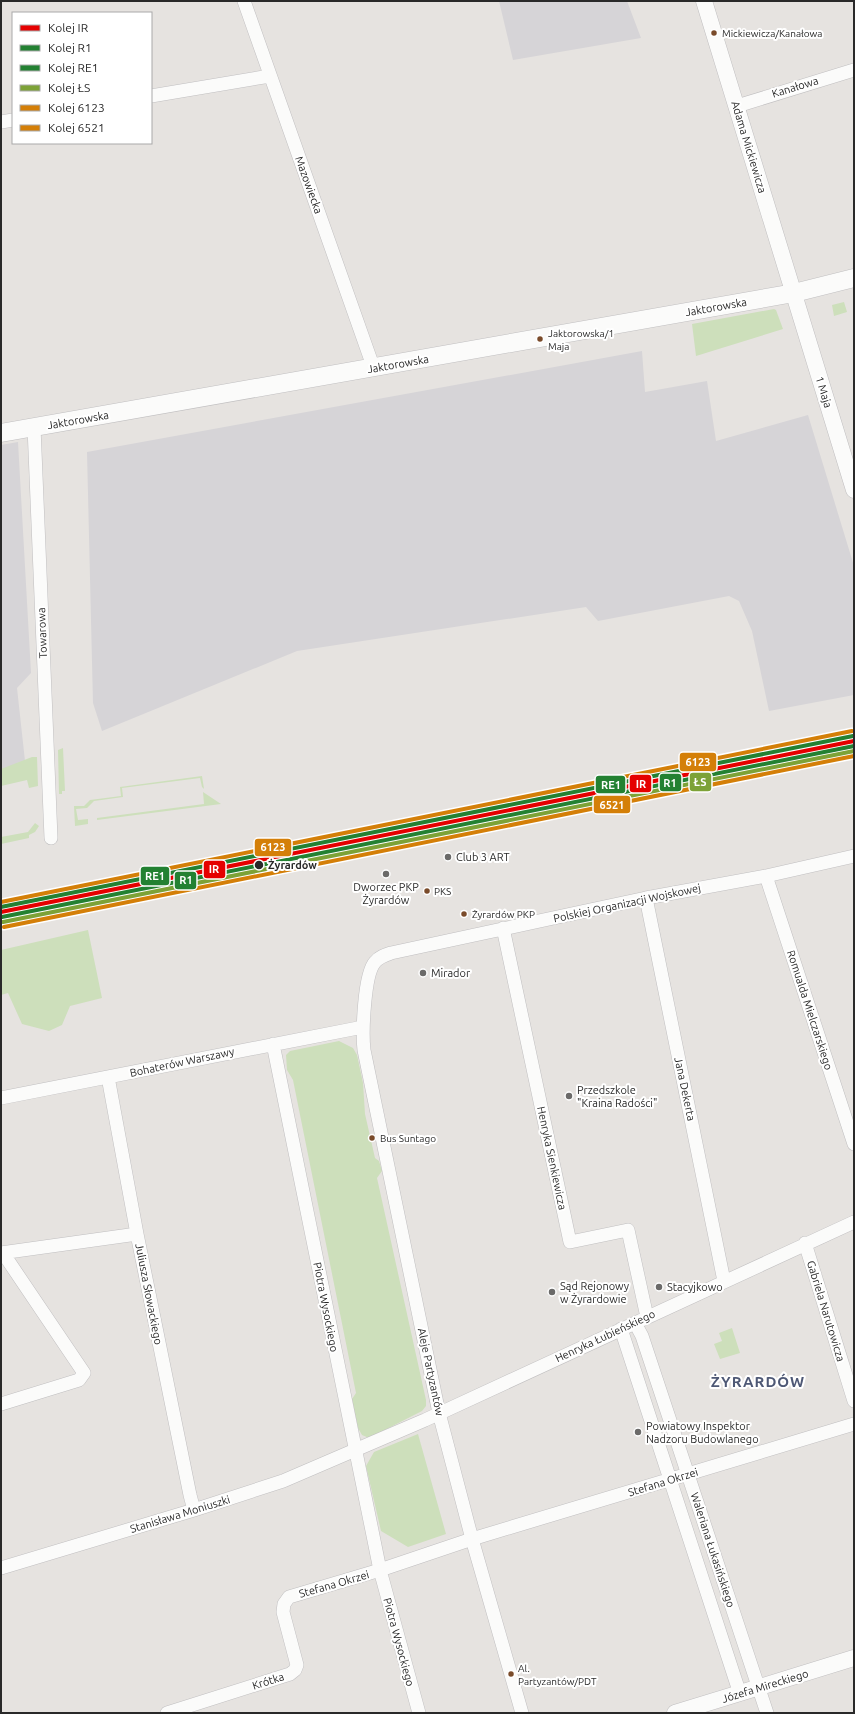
<svg xmlns="http://www.w3.org/2000/svg" width="855" height="1714" font-family="Ubuntu,sans-serif">
	<style>
		.industrial { fill: #d6d4d7 }
		.green { fill: #cddfbb }
		.lines { fill: none; stroke-linecap: round; stroke-linejoin: round }
		.minor-casing { stroke: #c0bfc0; stroke-width: 14 }
		.tertiary-casing { stroke: #c0bfc0; stroke-width: 17 }
		.secondary-casing { stroke: #c0bfc0; stroke-width: 19 }
		.minor { stroke: #fbfbfa; stroke-width: 13 }
		.tertiary { stroke: #fbfbfa; stroke-width: 16 }
		.secondary { stroke: #fbfbfa; stroke-width: 18 }
		.rail-1-casing { stroke: #fff; stroke-width: 7 }
		.rail-2-casing { stroke: #fff; stroke-width: 7 }
		.rail-3-casing { stroke: #fff; stroke-width: 7 }
		.rail-4-casing { stroke: #fff; stroke-width: 7 }
		.rail-5-casing { stroke: #fff; stroke-width: 7 }
		.rail-6-casing { stroke: #fff; stroke-width: 7 }
		.rail-1 { stroke: #e50000; stroke-width: 4 }
		.rail-2 { stroke: #238132; stroke-width: 4 }
		.rail-3 { stroke: #238132; stroke-width: 4 }
		.rail-4 { stroke: #7da237; stroke-width: 4 }
		.rail-5 { stroke: #d47f08; stroke-width: 4 }
		.rail-6 { stroke: #d47f08; stroke-width: 4 }
		.bus-dot { fill: #7a4b2a; stroke: #fff; stroke-width: 1.5 }
		.poi-dot { fill: #6b6a69; stroke: #fff; stroke-width: 1.5 }
		.stop-dot { fill: #292929; stroke: #fff; stroke-width: 1.5 }
		.labels { text-anchor: middle; dominant-baseline: central; stroke-width: 4; stroke-linejoin: round; paint-order: stroke }
		.bus-label { font-size: 10px; fill: #292929; stroke: #fff; text-anchor: start }
		.street-label { font-size: 11px; fill: #292929; stroke: #fff }
		.poi-label { font-size: 11px; fill: #292929; stroke: #fff; text-anchor: start }
		.stop-label { font-size: 11px; font-weight: bold; fill: #292929; stroke: #fff; text-anchor: start }
		.district-label { font-size: 15px; font-weight: bold; letter-spacing: 1px; fill: #4e5875; stroke: #fff }
		.line-badge { stroke: #fff; stroke-width: 1.5 }
		.badge-label { font-size: 11px; text-anchor: middle; font-weight: bold; fill: #fff }
	</style>
	<rect width="100%" height="100%" fill="#e6e3e0"/>
	<!-- industrial -->
	<path class="industrial" d="M499 1H627L641 38 513 60Z
		M642 351 645 392 707 381 716 441 808 415 854 566V695L769 711 752 631 739 601 729 596 598 621 586 607 297 651 102 731 93 703 87 452Z
		M18 442 31 673 17 688 25 761 1 771V445Z"/>
	<!-- green -->
	<path class="green" d="M844 302 847 312 834 316 832 305Z
		M774 309 776 310 783 329 696 356 692 324Z
		M63 748 65 791H62V794H59L58 750Z
		M32 757H37L38 786 29 788 27 780 1 786V769Z
		M202 776 204 789 202 787 200 778 122 788 123 797 94 801 87 808 76 809 78 820 88 819V824L75 826 74 806H84L90 800 121 796 120 787Z
		M203 792 221 804 97 820V818L204 804Z
		M35 823 39 826 35 832 29 835V838L1 844V837L28 832Z
		M88 930 102 998 70 1006 62 1025 49 1031 22 1024 8 993 1 995V950Z
		M339 1041 353 1048 357 1055 363 1083 365 1114 375 1158 379 1161 382 1171 377 1178 426 1400V1406L422 1411 369 1438 362 1435 358 1428 352 1399 356 1393 293 1080 287 1070 286 1055 290 1051Z
		M732 1328 740 1353 720 1359 714 1344 722 1341 719 1333Z
		M418 1434 446 1534 408 1547 381 1531 366 1466 374 1452Z"/>
	<g class="lines">
		<!-- minor casing -->
		<g class="minor-casing">
			<path id="minor" d="M244 1 374 369
				M151 96 270 76
				M737 106 854 70
				M1 122 13 120
				M34 427 51 838
				M766 876 854 1144
				M646 898 724 1281
				M503 928 570 1242 628 1230 647 1317
				M273 1044 380 1570 419 1713
				M108 1077 137 1234 190 1495 194 1510
				M1 1098 363 1027
				M805 1243 854 1401
				M1 1253 137 1234
				M635 1323 642 1336 767 1713
				M621 1329 740 1694
				M1 1404 79 1380 84 1373 3 1253
				M1 1568 194 1510 283 1481 425 1420 854 1222
				M167 1713 290 1674 295 1670 297 1665 283 1612 284 1604 289 1597 380 1570 472 1539 854 1424
				M522 1713 472 1539 439 1413 364 1050C362 1033 364 974 375 962 379 957 385 955 391 953L646 898 766 876 854 856"/>
		</g>
		<!-- tertiary casing -->
		<g class="tertiary-casing">
			<path id="tertiary" d="M704 1 854 490
				M675 1713 854 1658"/>
		</g>
		<!-- secondary casing -->
		<g class="secondary-casing">
			<path id="secondary" d="M1 433 794 293 854 278"/>
		</g>
		<!-- minor -->
		<use href="#minor" class="minor"/>
		<!-- tertiary -->
		<use href="#tertiary" class="tertiary"/>
		<!-- secondary -->
		<use href="#secondary" class="secondary"/>
		<!-- rail-1 casing -->
		<g class="rail-1-casing">
			<path id="rail-1" d="M1 912 854 741"/>
		</g>
		<!-- rail-2 casing -->
		<g class="rail-2-casing">
			<path id="rail-2" d="M2 917 854 746"/>
		</g>
		<!-- rail-3 casing -->
		<g class="rail-3-casing">
			<path id="rail-3" d="M1 907 853 736"/>
		</g>
		<!-- rail-4 casing -->
		<g class="rail-4-casing">
			<path id="rail-4" d="M3 922 854 751"/>
		</g>
		<!-- rail-5 casing -->
		<g class="rail-5-casing">
			<path id="rail-5" d="M1 902 852 731"/>
		</g>
		<!-- rail-6 casing -->
		<g class="rail-6-casing">
			<path id="rail-6" d="M4 927 854 756"/>
		</g>
		<!-- rail-1 -->
		<use href="#rail-1" class="rail-1"/>
		<!-- rail-2 -->
		<use href="#rail-2" class="rail-2"/>
		<!-- rail-3 -->
		<use href="#rail-3" class="rail-3"/>
		<!-- rail-4 -->
		<use href="#rail-4" class="rail-4"/>
		<!-- rail-5 -->
		<use href="#rail-5" class="rail-5"/>
		<!-- rail-6 -->
		<use href="#rail-6" class="rail-6"/>
	</g>
	<!-- markers -->
	<g class="bus-dot">
		<circle cx="714" cy="33" r="3.5"/>
		<circle cx="540" cy="339" r="3.5"/>
		<circle cx="427" cy="891" r="3.5"/>
		<circle cx="464" cy="914" r="3.5"/>
		<circle cx="372" cy="1138" r="3.5"/>
		<circle cx="511" cy="1674" r="3.5"/>
	</g>
	<g class="poi-dot">
		<circle cx="448" cy="857" r="4"/>
		<circle cx="386" cy="874" r="4"/>
		<circle cx="423" cy="973" r="4"/>
		<circle cx="569" cy="1096" r="4"/>
		<circle cx="659" cy="1287" r="4"/>
		<circle cx="552" cy="1292" r="4"/>
		<circle cx="638" cy="1432" r="4"/>
	</g>
	<circle class="stop-dot" cx="259" cy="865" r="5"/>
	<g class="labels">
		<!-- bus labels -->
		<g class="bus-label">
			<text x="722" y="33">Mickiewicza/Kanałowa</text>
			<text x="548" y="333">Jaktorowska/1<tspan x="548" dy="13">Maja</tspan></text>
			<text x="434" y="891">PKS</text>
			<text x="472" y="914">Żyrardów PKP</text>
			<text x="380" y="1138">Bus Suntago</text>
			<text x="518" y="1668">Al.<tspan x="518" dy="13">Partyzantów/PDT</tspan></text>
		</g>
		<!-- street labels -->
		<g class="street-label">
			<text transform="translate(795 87) rotate(-17)">Kanałowa</text>
			<text transform="translate(749 147) rotate(73)">Adama Mickiewicza</text>
			<text transform="translate(309 185) rotate(70)">Mazowiecka</text>
			<text transform="translate(716 307) rotate(-10)">Jaktorowska</text>
			<text transform="translate(398 364) rotate(-10)">Jaktorowska</text>
			<text transform="translate(824 392) rotate(73)">1 Maja</text>
			<text transform="translate(78 420) rotate(-10)">Jaktorowska</text>
			<text transform="translate(42 633) rotate(-92)">Towarowa</text>
			<text transform="translate(627 903) rotate(-12)">Polskiej Organizacji Wojskowej</text>
			<text transform="translate(810 1010) rotate(72)">Romualda Mielczarskiego</text>
			<text transform="translate(182 1062) rotate(-12)">Bohaterów Warszawy</text>
			<text transform="translate(685 1089) rotate(78)">Jana Dekerta</text>
			<text transform="translate(552 1158) rotate(78)">Henryka Sienkiewicza</text>
			<text transform="translate(149 1294) rotate(79)">Juliusza Słowackiego</text>
			<text transform="translate(326 1307) rotate(79)">Piotra Wysockiego</text>
			<text transform="translate(826 1311) rotate(73)">Gabriela Narutowicza</text>
			<text transform="translate(605 1336) rotate(-25)">Henryka Łubieńskiego</text>
			<text transform="translate(431 1372) rotate(78)">Aleje Partyzantów</text>
			<text transform="translate(663 1482) rotate(-17)">Stefana Okrzei</text>
			<text transform="translate(180 1514) rotate(-17)">Stanisława Moniuszki</text>
			<text transform="translate(713 1550) rotate(72)">Waleriana Łukasińskiego</text>
			<text transform="translate(334 1584) rotate(-16)">Stefana Okrzei</text>
			<text transform="translate(399 1642) rotate(75)">Piotra Wysockiego</text>
			<text transform="translate(268 1681) rotate(-18)">Krótka</text>
			<text transform="translate(765 1686) rotate(-17)">Józefa Mireckiego</text>
		</g>
		<!-- poi labels -->
		<g class="poi-label">
			<text x="456" y="857">Club 3 ART</text>
			<text x="386" y="887" text-anchor="middle">Dworzec PKP<tspan x="386" dy="13">Żyrardów</tspan></text>
			<text x="431" y="973">Mirador</text>
			<text x="577" y="1090">Przedszkole<tspan x="577" dy="13">"Kraina Radości"</tspan></text>
			<text x="560" y="1286">Sąd Rejonowy<tspan x="560" dy="13">w Żyrardowie</tspan></text>
			<text x="667" y="1287">Stacyjkowo</text>
			<text x="646" y="1426">Powiatowy Inspektor<tspan x="646" dy="13">Nadzoru Budowlanego</tspan></text>
		</g>
		<!-- stop labels -->
		<g class="stop-label">
			<text x="268" y="865">Żyrardów</text>
		</g>
		<!-- district labels -->
		<g class="district-label">
			<text x="758" y="1381">ŻYRARDÓW</text>
		</g>
	</g>
	<g class="line-badge">
		<rect x="679" y="752" width="38" height="20" rx="4" fill="#d47f08"/>
		<rect x="689" y="772" width="23" height="20" rx="4" fill="#7da237"/>
		<rect x="659" y="773" width="23" height="19" rx="4" fill="#238132"/>
		<rect x="629" y="774" width="23" height="19" rx="4" fill="#e50000"/>
		<rect x="595" y="775" width="31" height="19" rx="4" fill="#238132"/>
		<rect x="593" y="795" width="38" height="19" rx="4" fill="#d47f08"/>
		<rect x="254" y="838" width="38" height="19" rx="4" fill="#d47f08"/>
		<rect x="203" y="860" width="23" height="19" rx="4" fill="#e50000"/>
		<rect x="140" y="866" width="30" height="20" rx="4" fill="#238132"/>
		<rect x="174" y="871" width="23" height="19" rx="4" fill="#238132"/>
	</g>
	<g class="badge-label">
		<text x="698" y="766">6123</text>
		<text x="700" y="786">ŁS</text>
		<text x="670" y="787">R1</text>
		<text x="641" y="788">IR</text>
		<text x="611" y="789">RE1</text>
		<text x="612" y="809">6521</text>
		<text x="273" y="851">6123</text>
		<text x="214" y="873">IR</text>
		<text x="155" y="880">RE1</text>
		<text x="186" y="884">R1</text>
	</g>
	<!-- border -->
	<rect width="855" height="1714" fill="none" stroke="#292929" stroke-width="4"/>
	<!-- legend -->
	<rect x="12" y="12" width="140" height="132" fill="#ffffff" stroke="#a9a9a9"/>
	<rect x="20" y="25" width="20" height="6" fill="#e50000" stroke="#a9a9a9"/>
	<text x="48" y="32" font-size="12" fill="#292929">Kolej IR</text>
	<rect x="20" y="45" width="20" height="6" fill="#238132" stroke="#a9a9a9"/>
	<text x="48" y="52" font-size="12" fill="#292929">Kolej R1</text>
	<rect x="20" y="65" width="20" height="6" fill="#238132" stroke="#a9a9a9"/>
	<text x="48" y="72" font-size="12" fill="#292929">Kolej RE1</text>
	<rect x="20" y="85" width="20" height="6" fill="#7da237" stroke="#a9a9a9"/>
	<text x="48" y="92" font-size="12" fill="#292929">Kolej ŁS</text>
	<rect x="20" y="105" width="20" height="6" fill="#d47f08" stroke="#a9a9a9"/>
	<text x="48" y="112" font-size="12" fill="#292929">Kolej 6123</text>
	<rect x="20" y="125" width="20" height="6" fill="#d47f08" stroke="#a9a9a9"/>
	<text x="48" y="132" font-size="12" fill="#292929">Kolej 6521</text>
</svg>
